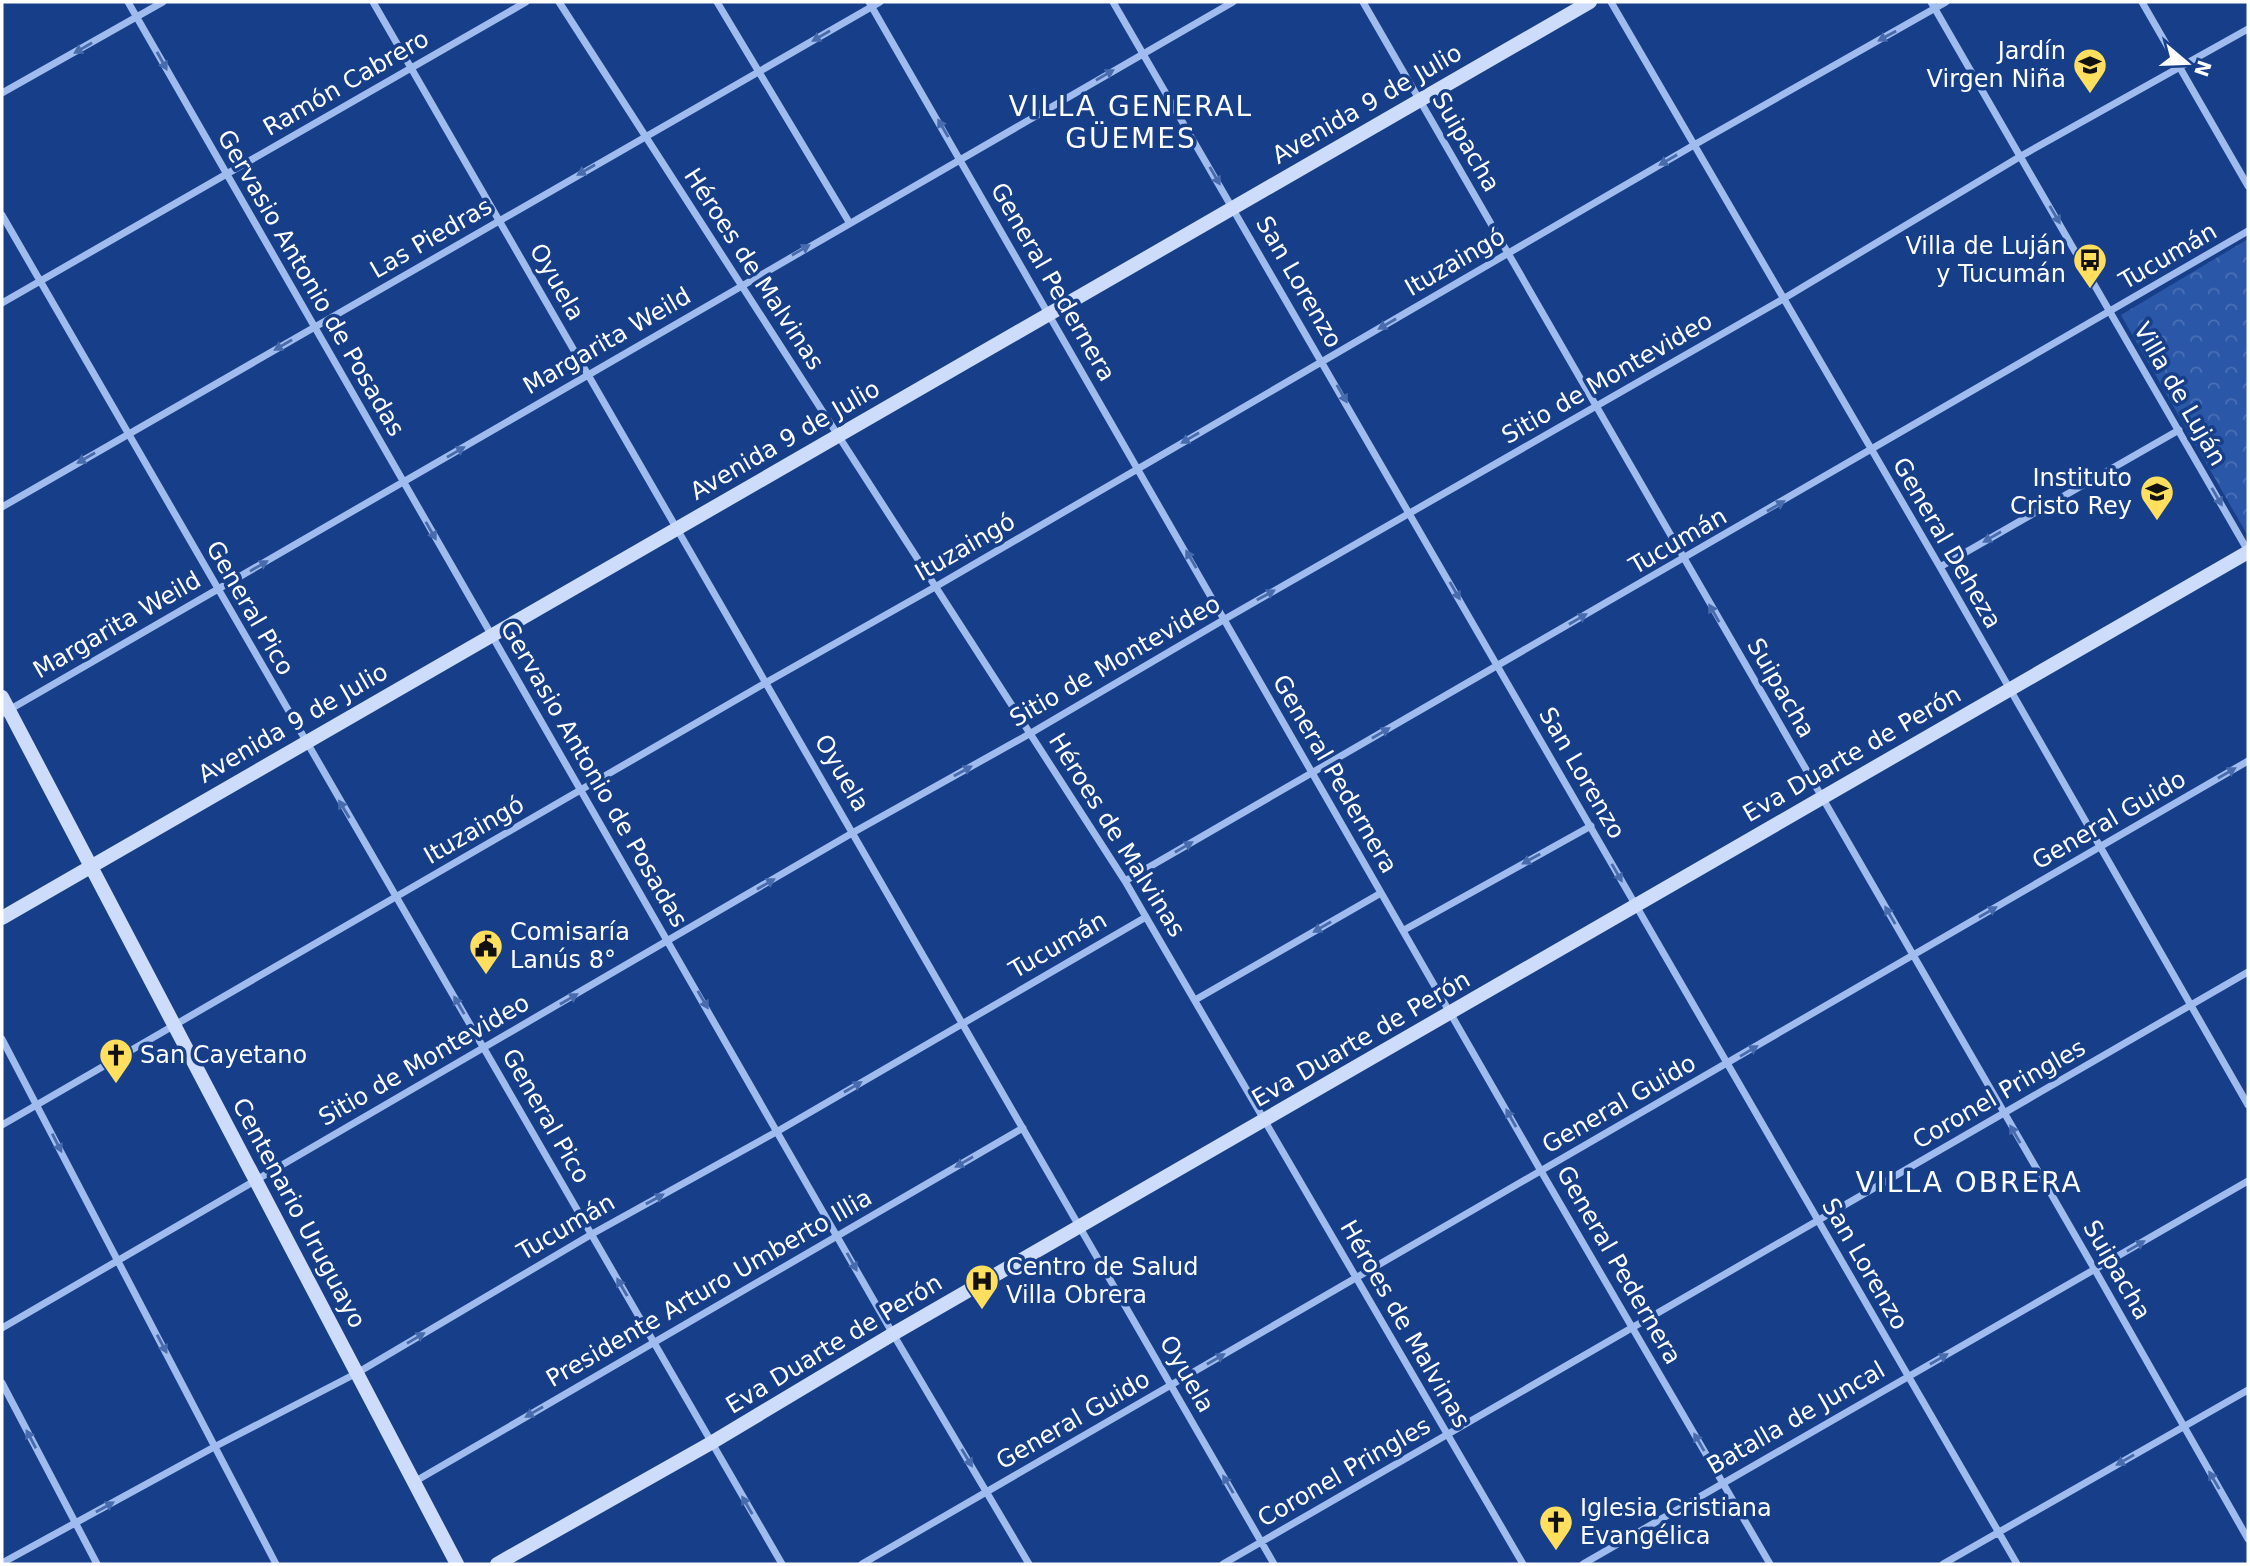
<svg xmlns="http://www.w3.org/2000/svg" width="2250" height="1566" font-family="'DejaVu Sans',sans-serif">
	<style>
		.forest { fill: url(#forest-crowns) }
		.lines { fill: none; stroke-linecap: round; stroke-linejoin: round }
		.street { stroke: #a0bcee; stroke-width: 7 }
		.secondary { stroke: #cddcfa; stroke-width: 14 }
		.oneway { fill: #476bac }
		.labels { text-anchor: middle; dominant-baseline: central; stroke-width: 7; stroke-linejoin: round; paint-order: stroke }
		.poi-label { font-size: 24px; fill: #fff; stroke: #173f89; text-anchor: start }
		.street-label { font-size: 24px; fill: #fff; stroke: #173f89 }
		.quarter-label { font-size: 28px; letter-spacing: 2px; fill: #fff; stroke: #173f89 }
	</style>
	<defs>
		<pattern id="forest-crowns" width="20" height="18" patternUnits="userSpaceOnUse" patternTransform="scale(1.75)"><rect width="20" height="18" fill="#2a57a8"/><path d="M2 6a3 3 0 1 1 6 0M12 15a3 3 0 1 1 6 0" fill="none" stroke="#4a70b5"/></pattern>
	</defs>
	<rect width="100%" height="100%" fill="#173f89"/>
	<!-- forest -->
	<path class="forest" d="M2248 239V536L2121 315Z"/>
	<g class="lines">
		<!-- street -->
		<path class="street" d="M128 2 893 1334 1029 1564
			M373 2 1274 1564
			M559 2 1125 881 1523 1564
			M717 2 849 222
			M869 2 1541 1171 1770 1564
			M1113 2 2017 1564
			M1363 2 2095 1270 2248 1539
			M1611 2 1940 567 2248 1105
			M1931 2 2248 551
			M2142 2 2248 186
			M2 93 163 2
			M2 215 782 1564
			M2 303 526 2
			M2 507 880 2
			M1940 567 2179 430
			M2 714 1233 2
			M1125 881 2248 231
			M1404 930 1591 826
			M1195 1000 1381 893
			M2 1039 276 1564
			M2 1125 767 682 935 587 1694 145 1946 2
			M2 1328 854 832 1031 733 1225 619 1783 299 2021 156 2248 29
			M2 1383 97 1564
			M414 1482 1023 1128
			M2 1563 216 1446 357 1373 592 1234 778 1131 1146 917
			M862 1564 2248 761
			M1223 1564 2248 972
			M1583 1564 2248 1181
			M1943 1564 2248 1390"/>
		<!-- secondary -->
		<path class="secondary" d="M2 697 457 1564
			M2 918 1590 2
			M497 1564 711 1443 893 1334 2248 552"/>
	</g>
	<!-- one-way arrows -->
	<defs><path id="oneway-solid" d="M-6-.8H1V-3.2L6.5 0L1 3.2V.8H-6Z" transform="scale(1.75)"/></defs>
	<g class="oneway">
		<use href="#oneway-solid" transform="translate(821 36) rotate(150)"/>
		<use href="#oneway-solid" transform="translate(1887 36) rotate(151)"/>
		<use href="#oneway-solid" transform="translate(83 48) rotate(150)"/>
		<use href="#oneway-solid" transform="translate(162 61) rotate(61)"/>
		<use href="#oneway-solid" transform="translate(1105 75) rotate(-30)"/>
		<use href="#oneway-solid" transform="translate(943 128) rotate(-120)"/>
		<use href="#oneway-solid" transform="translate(1668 160) rotate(150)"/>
		<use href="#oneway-solid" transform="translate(586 170) rotate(150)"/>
		<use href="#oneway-solid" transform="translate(1215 176) rotate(60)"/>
		<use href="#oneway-solid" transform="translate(2055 215) rotate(60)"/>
		<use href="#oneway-solid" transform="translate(801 250) rotate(-30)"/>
		<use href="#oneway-solid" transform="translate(1387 324) rotate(150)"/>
		<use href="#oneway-solid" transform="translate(283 345) rotate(150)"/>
		<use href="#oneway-solid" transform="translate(1342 394) rotate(60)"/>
		<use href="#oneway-solid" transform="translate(1190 438) rotate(150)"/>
		<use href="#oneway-solid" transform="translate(456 452) rotate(-30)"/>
		<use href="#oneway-solid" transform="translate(86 458) rotate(150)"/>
		<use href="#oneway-solid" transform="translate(2217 497) rotate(60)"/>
		<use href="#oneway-solid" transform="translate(1776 506) rotate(-30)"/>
		<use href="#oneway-solid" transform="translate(431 531) rotate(60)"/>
		<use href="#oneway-solid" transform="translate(1992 537) rotate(150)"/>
		<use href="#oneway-solid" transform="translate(1191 559) rotate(-120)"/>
		<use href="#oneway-solid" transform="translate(259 566) rotate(-30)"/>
		<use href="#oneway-solid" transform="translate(1455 591) rotate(60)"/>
		<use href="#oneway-solid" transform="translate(1266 595) rotate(-29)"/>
		<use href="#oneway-solid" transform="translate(1714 613) rotate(-120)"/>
		<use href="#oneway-solid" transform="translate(1578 619) rotate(-30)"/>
		<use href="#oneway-solid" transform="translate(1381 733) rotate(-30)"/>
		<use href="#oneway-solid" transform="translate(963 771) rotate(-29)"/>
		<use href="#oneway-solid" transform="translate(2227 773) rotate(-30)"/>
		<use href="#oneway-solid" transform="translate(344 809) rotate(-121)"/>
		<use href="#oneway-solid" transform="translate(1184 847) rotate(-30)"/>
		<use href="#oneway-solid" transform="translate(1531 859) rotate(151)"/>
		<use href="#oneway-solid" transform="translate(1617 873) rotate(60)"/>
		<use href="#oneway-solid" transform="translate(766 884) rotate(-30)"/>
		<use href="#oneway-solid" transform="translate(1988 912) rotate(-30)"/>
		<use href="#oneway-solid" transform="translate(1890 915) rotate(-120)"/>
		<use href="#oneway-solid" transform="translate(1322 927) rotate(150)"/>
		<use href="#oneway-solid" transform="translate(569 999) rotate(-30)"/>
		<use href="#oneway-solid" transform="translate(703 1000) rotate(60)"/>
		<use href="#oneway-solid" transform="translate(459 1005) rotate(-120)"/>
		<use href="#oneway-solid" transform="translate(1749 1051) rotate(-31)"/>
		<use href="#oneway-solid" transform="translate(853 1087) rotate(-30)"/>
		<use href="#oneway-solid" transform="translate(1511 1118) rotate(-119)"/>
		<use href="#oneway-solid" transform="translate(2015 1134) rotate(-120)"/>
		<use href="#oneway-solid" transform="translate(57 1143) rotate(63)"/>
		<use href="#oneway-solid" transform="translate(964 1162) rotate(150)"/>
		<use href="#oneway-solid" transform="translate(655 1199) rotate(-29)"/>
		<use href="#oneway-solid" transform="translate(2136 1246) rotate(-30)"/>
		<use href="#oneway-solid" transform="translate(852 1262) rotate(61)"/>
		<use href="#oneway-solid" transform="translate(622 1287) rotate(-120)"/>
		<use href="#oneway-solid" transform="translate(416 1338) rotate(-31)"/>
		<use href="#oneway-solid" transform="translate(162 1344) rotate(62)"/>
		<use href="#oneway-solid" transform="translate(1216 1359) rotate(-30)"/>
		<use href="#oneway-solid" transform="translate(1939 1359) rotate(-30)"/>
		<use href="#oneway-solid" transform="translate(534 1412) rotate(150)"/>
		<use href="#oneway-solid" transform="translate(31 1439) rotate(-118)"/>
		<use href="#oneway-solid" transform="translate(1699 1442) rotate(-120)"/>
		<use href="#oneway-solid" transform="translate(967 1458) rotate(59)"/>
		<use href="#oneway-solid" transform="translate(2125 1460) rotate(150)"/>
		<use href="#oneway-solid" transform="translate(2214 1480) rotate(-120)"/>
		<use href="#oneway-solid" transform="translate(1228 1484) rotate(-120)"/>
		<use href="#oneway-solid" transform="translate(747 1505) rotate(-120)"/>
		<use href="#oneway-solid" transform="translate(105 1507) rotate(-29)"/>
	</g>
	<!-- icons -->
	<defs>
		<g id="school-pin" transform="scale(1.75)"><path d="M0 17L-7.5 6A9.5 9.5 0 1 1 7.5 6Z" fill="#ffdf5d" stroke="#173f89"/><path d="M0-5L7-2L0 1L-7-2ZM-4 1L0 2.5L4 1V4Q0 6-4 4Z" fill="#111"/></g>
		<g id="bus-pin" transform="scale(1.75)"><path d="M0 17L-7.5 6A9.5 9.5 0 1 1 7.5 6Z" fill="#ffdf5d" stroke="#173f89"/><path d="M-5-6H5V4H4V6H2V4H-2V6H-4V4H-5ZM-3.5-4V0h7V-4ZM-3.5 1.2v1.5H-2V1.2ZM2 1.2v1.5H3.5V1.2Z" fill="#111"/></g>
		<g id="civic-pin" transform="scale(1.75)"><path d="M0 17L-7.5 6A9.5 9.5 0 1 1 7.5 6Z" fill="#ffdf5d" stroke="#173f89"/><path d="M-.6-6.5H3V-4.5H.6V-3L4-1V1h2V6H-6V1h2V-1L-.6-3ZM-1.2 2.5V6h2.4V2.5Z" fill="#111"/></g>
		<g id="church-pin" transform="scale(1.75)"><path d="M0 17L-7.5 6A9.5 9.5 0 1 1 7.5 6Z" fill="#ffdf5d" stroke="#173f89"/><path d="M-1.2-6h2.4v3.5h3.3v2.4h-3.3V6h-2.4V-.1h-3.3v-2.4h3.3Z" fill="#111"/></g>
		<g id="hospital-pin" transform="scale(1.75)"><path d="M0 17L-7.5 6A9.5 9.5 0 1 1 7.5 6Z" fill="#ffdf5d" stroke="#173f89"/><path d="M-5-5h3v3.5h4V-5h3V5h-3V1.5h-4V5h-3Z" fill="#111"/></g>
	</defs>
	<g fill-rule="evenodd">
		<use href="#school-pin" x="2090" y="65"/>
		<use href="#bus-pin" x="2090" y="260"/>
		<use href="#school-pin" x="2157" y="492"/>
		<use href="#civic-pin" x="486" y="946"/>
		<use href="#church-pin" x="116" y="1055"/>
		<use href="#hospital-pin" x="982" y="1281"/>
		<use href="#church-pin" x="1556" y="1522"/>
	</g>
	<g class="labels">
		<!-- poi labels -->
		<g class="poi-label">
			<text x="2066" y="51" text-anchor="end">Jardín<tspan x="2066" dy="28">Virgen Niña</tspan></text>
			<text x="2066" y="246" text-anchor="end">Villa de Luján<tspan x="2066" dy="28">y Tucumán</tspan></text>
			<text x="2132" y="478" text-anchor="end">Instituto<tspan x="2132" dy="28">Cristo Rey</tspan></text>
			<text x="510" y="932">Comisaría<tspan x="510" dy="28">Lanús 8°</tspan></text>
			<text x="140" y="1055">San Cayetano</text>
			<text x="1006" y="1267">Centro de Salud<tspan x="1006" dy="28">Villa Obrera</tspan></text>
			<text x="1580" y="1508">Iglesia Cristiana<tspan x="1580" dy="28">Evangélica</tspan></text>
		</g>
		<!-- street labels -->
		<g class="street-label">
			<text transform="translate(346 83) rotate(-30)">Ramón Cabrero</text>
			<text transform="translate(1367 104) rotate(-30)">Avenida 9 de Julio</text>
			<text transform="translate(1466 142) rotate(60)">Suipacha</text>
			<text transform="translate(431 238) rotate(-30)">Las Piedras</text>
			<text transform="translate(2168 256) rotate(-30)">Tucumán</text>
			<text transform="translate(1455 262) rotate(-30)">Ituzaingó</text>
			<text transform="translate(754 269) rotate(57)">Héroes de Malvinas</text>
			<text transform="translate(557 282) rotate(60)">Oyuela</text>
			<text transform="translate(1053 282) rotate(60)">General Pedernera</text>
			<text transform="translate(1299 282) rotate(60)">San Lorenzo</text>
			<text transform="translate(311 283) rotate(60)">Gervasio Antonio de Posadas</text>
			<text transform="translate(607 341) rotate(-30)">Margarita Weild</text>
			<text transform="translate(1607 378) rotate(-30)">Sitio de Montevideo</text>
			<text transform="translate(2180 394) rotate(60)">Villa de Luján</text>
			<text transform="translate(785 440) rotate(-30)">Avenida 9 de Julio</text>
			<text transform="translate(1678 541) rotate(-30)">Tucumán</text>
			<text transform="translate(1947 543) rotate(60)">General Deheza</text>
			<text transform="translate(965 547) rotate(-30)">Ituzaingó</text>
			<text transform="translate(250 608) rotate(60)">General Pico</text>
			<text transform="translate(117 625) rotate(-30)">Margarita Weild</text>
			<text transform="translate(1115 661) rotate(-30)">Sitio de Montevideo</text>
			<text transform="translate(1781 688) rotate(60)">Suipacha</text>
			<text transform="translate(293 723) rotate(-30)">Avenida 9 de Julio</text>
			<text transform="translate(1852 754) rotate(-30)">Eva Duarte de Perón</text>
			<text transform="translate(842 773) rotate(60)">Oyuela</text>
			<text transform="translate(1582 773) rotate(60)">San Lorenzo</text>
			<text transform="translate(594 774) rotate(60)">Gervasio Antonio de Posadas</text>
			<text transform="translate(1335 774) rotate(60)">General Pedernera</text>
			<text transform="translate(2109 820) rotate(-30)">General Guido</text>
			<text transform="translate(474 830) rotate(-30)">Ituzaingó</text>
			<text transform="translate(1117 835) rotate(58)">Héroes de Malvinas</text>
			<text transform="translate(1058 945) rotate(-30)">Tucumán</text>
			<text transform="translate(1361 1039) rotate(-30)">Eva Duarte de Perón</text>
			<text transform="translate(424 1060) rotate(-30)">Sitio de Montevideo</text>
			<text transform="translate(1999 1094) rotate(-30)">Coronel Pringles</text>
			<text transform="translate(1619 1104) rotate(-30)">General Guido</text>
			<text transform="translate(546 1116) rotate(60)">General Pico</text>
			<text transform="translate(299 1213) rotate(62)">Centenario Uruguayo</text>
			<text transform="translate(566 1227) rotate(-30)">Tucumán</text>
			<text transform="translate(1865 1264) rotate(60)">San Lorenzo</text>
			<text transform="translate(1619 1265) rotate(60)">General Pedernera</text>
			<text transform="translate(2117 1270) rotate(60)">Suipacha</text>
			<text transform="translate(709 1288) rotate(-30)">Presidente Arturo Umberto Illia</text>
			<text transform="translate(1405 1324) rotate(60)">Héroes de Malvinas</text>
			<text transform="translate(834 1344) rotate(-31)">Eva Duarte de Perón</text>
			<text transform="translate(1187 1374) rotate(60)">Oyuela</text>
			<text transform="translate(1796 1418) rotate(-30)">Batalla de Juncal</text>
			<text transform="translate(1073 1420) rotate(-30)">General Guido</text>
			<text transform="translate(1344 1472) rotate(-30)">Coronel Pringles</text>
		</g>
		<!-- quarter labels -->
		<g class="quarter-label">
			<text x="1131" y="106">VILLA GENERAL<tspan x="1131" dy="32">GÜEMES</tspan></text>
			<text x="1969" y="1182">VILLA OBRERA</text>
		</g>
	</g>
	<!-- border -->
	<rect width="2250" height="1566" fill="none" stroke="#ffffff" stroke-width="7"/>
	<!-- north arrow -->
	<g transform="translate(2187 63) rotate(109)" stroke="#173f89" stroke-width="5" paint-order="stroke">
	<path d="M0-5L12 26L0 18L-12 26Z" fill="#ffffff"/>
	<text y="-10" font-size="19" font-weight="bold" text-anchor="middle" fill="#ffffff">N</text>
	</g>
</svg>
